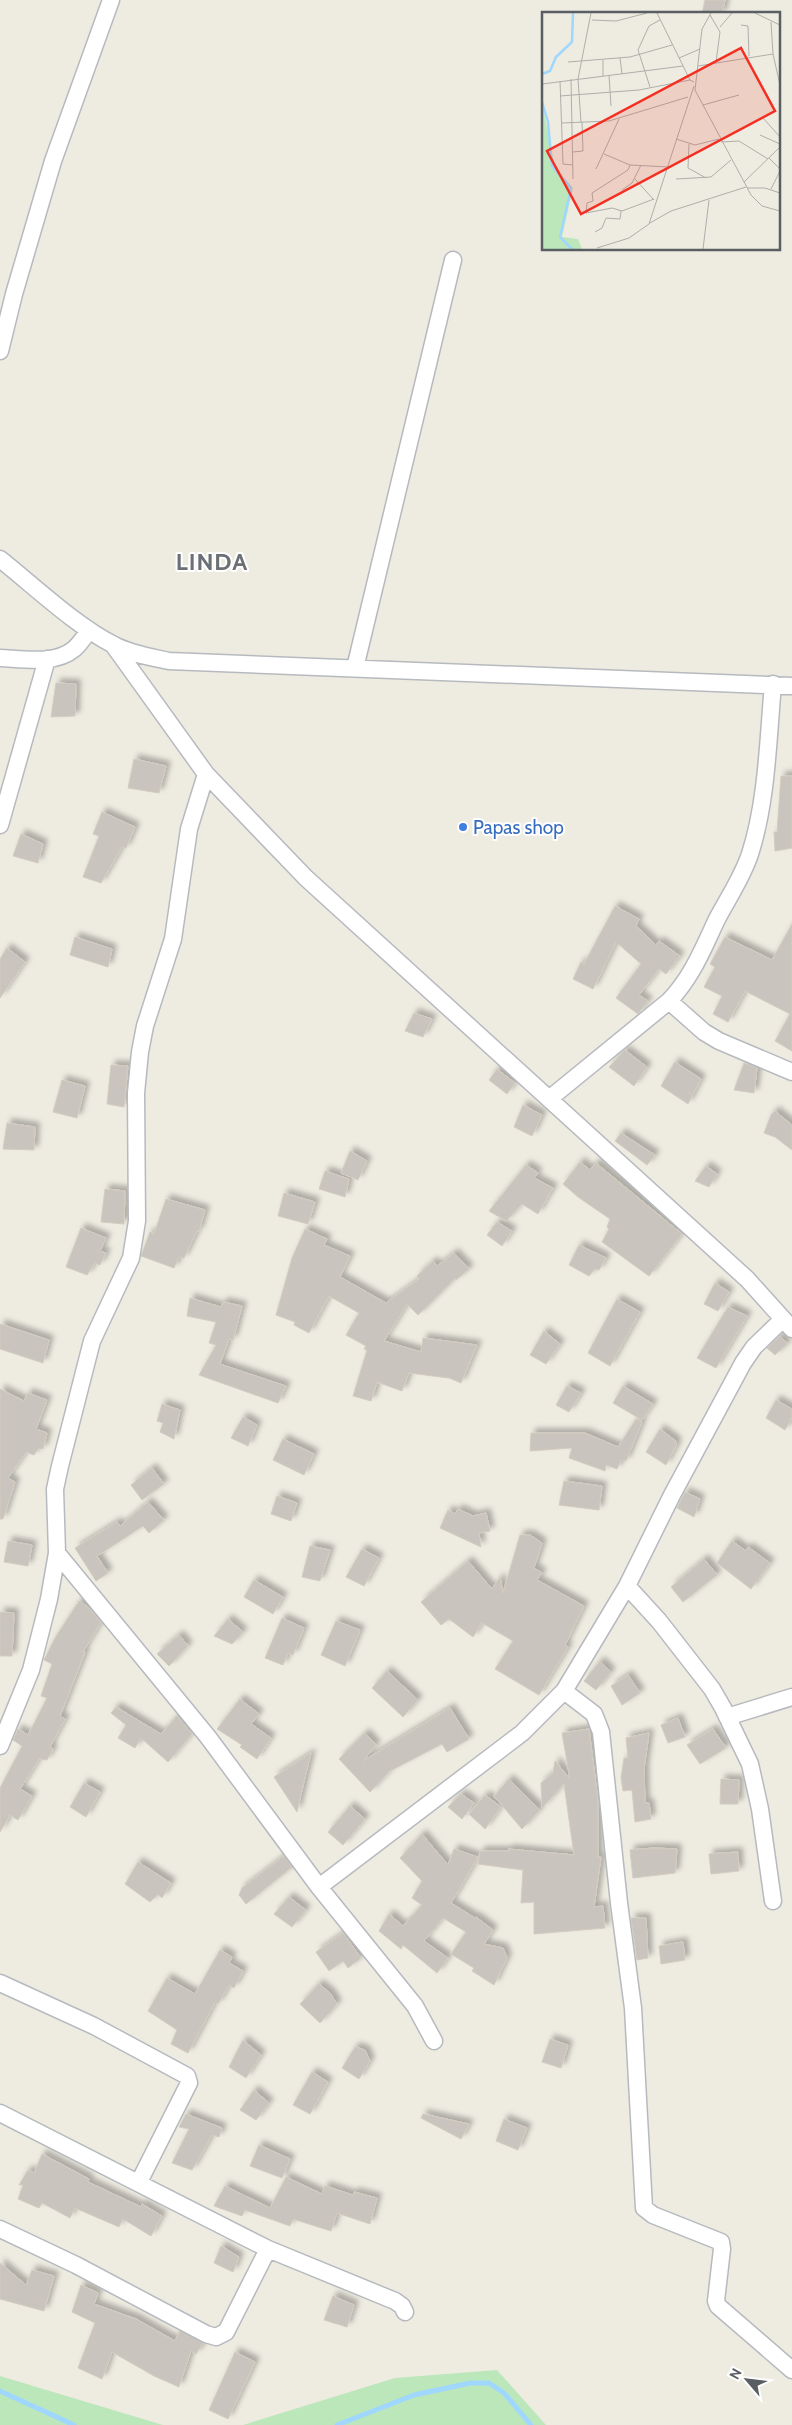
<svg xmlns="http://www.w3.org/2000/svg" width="792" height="2425" font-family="Cabin,sans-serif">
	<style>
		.green { fill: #bce7bb }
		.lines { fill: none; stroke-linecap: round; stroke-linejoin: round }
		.stream { stroke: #9fd7ff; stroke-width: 5 }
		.building { fill: #c9c5be; stroke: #d3ccbf; filter: url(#shadow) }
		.street-casing { stroke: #b6babf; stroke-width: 19 }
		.street { stroke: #fff; stroke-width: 16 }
		.shop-dot { fill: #3f7fe0; stroke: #fff; stroke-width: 2 }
		.labels { text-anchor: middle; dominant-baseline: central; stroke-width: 4; stroke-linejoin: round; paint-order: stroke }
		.shop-label { font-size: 19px; fill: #366cbe; stroke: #fff; text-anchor: start }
		.district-label { font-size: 24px; font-weight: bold; letter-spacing: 1px; fill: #6a7075; stroke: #fff }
		.inset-river { fill: none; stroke: #9fd7ff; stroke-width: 2.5 }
		.inset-road { fill: none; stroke: #aeafab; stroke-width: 1 }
		.view { fill: #f42e21; fill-opacity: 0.15; stroke: #f42e21; stroke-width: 2.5 }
		.inset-edge { fill: none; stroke: #595e63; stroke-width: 2.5 }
	</style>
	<defs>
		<filter id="shadow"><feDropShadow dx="4.5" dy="-4.5" stdDeviation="2.5" flood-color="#0004"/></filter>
	</defs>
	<rect width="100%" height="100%" fill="#eeebe1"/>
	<!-- green -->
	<path class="green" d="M497 2370 546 2425H243L395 2378Z
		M0 2376 163 2425H0Z"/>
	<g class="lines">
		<!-- stream -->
		<path class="stream" d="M0 2391 74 2425
			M337 2425 414 2395 470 2383H489L504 2393 531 2425"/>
	</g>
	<!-- building -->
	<path class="building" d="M705 0H725L722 14H702Z
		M56 683 76 684 75 716 51 717Z
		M134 759 166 766 159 793 128 788Z
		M781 776H792V848L775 851 774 832H777Z
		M102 812 135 827 126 848 122 847 101 883 83 877 99 836 93 834Z
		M21 834 43 844 38 863 13 856Z
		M615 906 639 919 636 926 656 945 659 941 680 956 666 974 659 969 639 995 648 1001 638 1014 616 998 641 964 616 942 593 989 573 979 581 962 584 964Z
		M792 924V1051L775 1041 790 1014 745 991 728 1022 713 1014 722 996 704 987 715 967 710 964 725 937 772 960Z
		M75 937 112 949 108 967 70 955Z
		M7 948 25 962 0 998V959Z
		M414 1013 432 1019 423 1037 405 1031Z
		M625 1050 647 1067 634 1086 609 1067Z
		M675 1062 701 1079 688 1104 661 1086Z
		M744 1063 757 1068 754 1093 734 1090Z
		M111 1065 128 1066 124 1107 107 1104Z
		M497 1069 515 1083 507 1094 489 1080Z
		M62 1080 85 1086 77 1118 53 1112Z
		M523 1105 542 1115 532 1136 514 1127Z
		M775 1111 792 1125V1150L775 1137 764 1133 771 1115Z
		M7 1123 35 1127 34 1150 3 1149Z
		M621 1133 655 1155 647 1165 615 1141Z
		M350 1151 367 1161 358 1180 341 1173Z
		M580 1162 590 1170 596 1163 682 1234 649 1276 602 1242 609 1229 607 1227 610 1219 578 1197 563 1184Z
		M526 1165 538 1173 534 1178 553 1188 538 1214 522 1204 506 1221 489 1211Z
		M706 1166 717 1174 709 1187 695 1181Z
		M325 1171 349 1179 345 1197 319 1189Z
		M105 1189 125 1191 124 1224 101 1222Z
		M284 1193 315 1202 308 1224 278 1216Z
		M166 1199 205 1210 199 1231H197L184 1258 179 1257 174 1268 141 1256 150 1232 154 1234Z
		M497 1222 512 1231 502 1246 487 1235Z
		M81 1228 106 1238 100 1251 106 1253 100 1265 95 1263 87 1275 66 1267Z
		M305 1229 327 1239 324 1245 350 1256 340 1277 386 1303 419 1279 417 1276 433 1261 437 1266 454 1253 469 1269 456 1280 455 1278 418 1315 407 1304 384 1341 421 1352 423 1338 477 1345 461 1383 449 1378 409 1373 402 1391 377 1382 371 1401 353 1396 367 1350 364 1349 366 1346 346 1335 359 1313 329 1296 309 1333 294 1325 295 1322 276 1315 292 1258Z
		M579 1245 606 1258 599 1270 595 1269 589 1276 569 1265Z
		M715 1283 729 1292 718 1311 704 1304Z
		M190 1298 221 1307 223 1302 242 1306 233 1340 229 1339 220 1364 286 1386 278 1403 199 1375 216 1345 209 1343 216 1322 187 1316Z
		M617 1299 640 1312 610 1366 588 1353Z
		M728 1307 747 1316 716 1368 697 1358Z
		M0 1324 49 1340 43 1363 0 1349Z
		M544 1331 560 1344 546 1364 530 1355Z
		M780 1336 787 1344 775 1355 767 1348Z
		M567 1386 581 1393 569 1412 556 1405Z
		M623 1386 653 1404 642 1420 613 1403Z
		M0 1389 24 1401 28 1393 47 1400 36 1429 47 1433 43 1449 39 1448 34 1455 26 1452 8 1478 15 1482 3 1519H0Z
		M776 1400 792 1409V1417L785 1430 766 1418Z
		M162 1404 180 1410 174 1439 160 1432 163 1423 157 1421Z
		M243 1417 257 1425 248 1446 231 1438Z
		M636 1419 642 1422 626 1461 621 1460 617 1469 606 1465 605 1471 569 1458 572 1448 530 1451 531 1433H585L618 1447Z
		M660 1429 676 1441V1446L666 1465 646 1452Z
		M283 1439 314 1454 304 1475 273 1460Z
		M152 1468 164 1484 142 1500 131 1485Z
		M564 1481 602 1486 599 1510 559 1505Z
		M685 1492 700 1499 694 1517 677 1508Z
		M277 1496 297 1503 291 1521 271 1514Z
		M148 1502 164 1520 149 1533 143 1526 97 1556 108 1573 96 1581 75 1548 117 1522 120 1526Z
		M458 1509 473 1516 486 1513 490 1531 479 1533 481 1547 440 1528 448 1510 455 1514Z
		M520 1535H530L542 1543 534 1568 542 1573 537 1580 584 1606 565 1645 568 1647 539 1695 495 1669 513 1641 482 1623 473 1637 449 1619 441 1625 421 1602 468 1561 492 1589 500 1577 503 1593Z
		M8 1541 32 1545 28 1566 4 1562Z
		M732 1541 746 1551 748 1547 770 1563 751 1589 717 1563Z
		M310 1546 330 1550 320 1581 302 1577Z
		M362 1549 379 1558 364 1586 346 1577Z
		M704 1559 717 1575 683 1602 671 1587Z
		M254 1580 283 1597 273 1614 244 1597Z
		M79 1601 88 1607 101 1622 83 1652H85L60 1716 65 1719 50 1747 53 1749 47 1760 39 1759 20 1789 32 1796 18 1820 10 1815 0 1832V1788L22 1746 13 1740 18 1729 28 1735 47 1698 41 1696 52 1664 44 1660 55 1638Z
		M0 1612 14 1613 12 1656H0Z
		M282 1618 304 1628 293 1655 288 1653 283 1665 265 1658Z
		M228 1619 243 1632 232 1644 214 1636Z
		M336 1621 360 1630 345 1666 321 1655Z
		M179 1635 188 1646 169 1666 157 1654Z
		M600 1661 611 1672 596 1690 584 1681Z
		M387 1671 418 1700 403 1717 372 1688Z
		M628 1675 640 1693 622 1705 611 1686Z
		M240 1699 259 1714 251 1724 271 1738 257 1759 240 1747 242 1745 217 1729Z
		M116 1707 161 1734 177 1716 192 1734 168 1762 141 1738 135 1748 118 1738 126 1725 111 1713Z
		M450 1708 469 1739 447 1752 442 1744 390 1771 370 1792 339 1759 365 1733 376 1745 363 1761Z
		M678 1718 685 1737 668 1743 661 1725Z
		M589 1729 598 1801V1857H601L594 1907 603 1906 605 1928 534 1934V1902L521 1903 523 1870 478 1864 480 1851H510L508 1849 574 1855 564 1784 542 1808 541 1783 553 1773 555 1761 570 1779 562 1733Z
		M713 1729 726 1748 700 1764 687 1745Z
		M649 1733 644 1769 645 1803H649L651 1819 635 1822 632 1790 623 1791 621 1778 624 1758H628L626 1738Z
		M311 1753 305 1777 297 1812 274 1777Z
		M509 1779 540 1810 522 1829 494 1796Z
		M721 1779 739 1780 738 1804H720Z
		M84 1783 100 1792 86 1817 70 1807Z
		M461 1794 474 1803 462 1819 448 1807Z
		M485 1795 501 1807 485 1829 469 1814Z
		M350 1806 365 1819 343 1845 328 1832Z
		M422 1834 448 1865 454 1849 478 1857 451 1903 475 1918 476 1917 493 1930 484 1944 503 1948 507 1958 494 1985 472 1971 474 1968 451 1954 466 1932 443 1918 424 1941 448 1958 437 1973 403 1945 401 1949 379 1931 389 1914 403 1926 422 1905 412 1898 422 1881 400 1858Z
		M654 1848 677 1849 675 1873 633 1878 630 1850Z
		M738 1852 739 1871 711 1874 709 1854Z
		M284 1856 292 1867 246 1904 239 1895 242 1888Z
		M138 1862 171 1883 162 1898 158 1894 150 1902 125 1884Z
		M289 1897 306 1910 292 1927 274 1914Z
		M631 1918H646L648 1958 637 1960Z
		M343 1933 361 1958 348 1968 343 1961 329 1971 316 1952Z
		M683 1942 685 1960 661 1964 659 1946Z
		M220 1950 232 1957 229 1963 243 1971 234 1988 229 1985 218 2004 215 2002 188 2053 171 2044 177 2030 148 2011 167 1978 195 1994Z
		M319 1984 330 1993 337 2004 320 2023 300 2004Z
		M550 2039 568 2045 561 2068 542 2062Z
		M243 2040 261 2055 246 2078 229 2067Z
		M355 2047 365 2050 370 2061 359 2079 342 2068Z
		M312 2072 328 2082 310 2114 293 2105Z
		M254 2090 269 2103 256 2120 240 2110Z
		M186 2114 222 2128 219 2137 212 2135 192 2170 172 2163 189 2129 179 2127Z
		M423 2114 469 2124 461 2139 421 2118Z
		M504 2119 527 2128 518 2150 496 2141Z
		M259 2145 290 2159 282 2178 250 2166Z
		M42 2154 89 2179 88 2182 141 2207 142 2204 162 2216 151 2236 123 2219 119 2227 75 2208 70 2218 42 2203 39 2208 18 2199 23 2185H19L28 2170 34 2173Z
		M286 2177 322 2194 325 2186 353 2195 354 2192 377 2198 370 2224 337 2213 331 2231 293 2219 290 2226 245 2210 242 2216 214 2206 225 2186 270 2208Z
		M221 2246 239 2257 233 2272 214 2263Z
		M0 2263 26 2285 32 2270 54 2276 44 2311 0 2299Z
		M81 2285 98 2293 94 2304 136 2319 175 2341 180 2331 203 2343 196 2354 191 2351 179 2387 154 2376 112 2352 102 2379 78 2368 95 2323 72 2312Z
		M333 2296 354 2305 347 2327 324 2320Z
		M235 2352 255 2362 228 2419 209 2410Z"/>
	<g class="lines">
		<!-- street casing -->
		<g class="street-casing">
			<path id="street" d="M0 351 14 294 53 161 111 0
				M0 559C34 586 76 626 114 645 131 654 151 657 169 661L792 686
				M114 646 206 774 306 878 747 1279 792 1329
				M0 658C23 659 55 665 74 649 80 644 85 636 89 630
				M355 668 453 260
				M0 825 47 659
				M669 1001 704 1032 719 1041 792 1072
				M549 1099 669 1001C692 977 703 949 717 919 728 898 742 878 750 854 767 801 768 740 773 684
				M57 1553 208 1737 319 1887 415 2006 434 2041
				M627 1586 659 1621 712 1689 723 1708 750 1764 760 1809 773 1901
				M564 1691 594 1714 601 1732 619 1903 633 2008 644 2208 653 2215 721 2242 722 2249 716 2301 718 2306 792 2370
				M727 1717 792 1697
				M0 1746 31 1670 49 1599 57 1553 55 1489 60 1466 92 1341 131 1258 137 1221 136 1093 140 1052 145 1026 173 939 189 829 206 774
				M319 1887 522 1733 564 1691 627 1586 672 1495 743 1363 754 1347 783 1319
				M0 1983 94 2026 187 2076 189 2083 139 2182
				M0 2113 268 2249 395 2301 402 2306 405 2312
				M0 2229 76 2265 206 2334 216 2337 226 2332 268 2249"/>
		</g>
		<!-- street -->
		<use href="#street" class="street"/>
	</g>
	<!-- markers -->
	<circle class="shop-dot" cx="463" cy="827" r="5"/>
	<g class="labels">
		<!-- shop labels -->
		<g class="shop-label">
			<text x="473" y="827">Papas shop</text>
		</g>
		<!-- district labels -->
		<g class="district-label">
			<text x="212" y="561">LINDA</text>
		</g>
	</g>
	<!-- overview -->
	<g transform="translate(542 12)">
		<rect width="238" height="238" fill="#eeebe1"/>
		<path d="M0 91 13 156 31 176 20 225 36 227 40 237H0Z" fill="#bce7bb"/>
		<path class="inset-river" d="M0 62 8 59 14 45 30 30 31 1M0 90 6 110 10 154 29 176 18 225 30 237"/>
		<path class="inset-road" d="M115 1 148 68 152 70M169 1 160 17 153 78 209 183 220 194 238 199M213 1 238 13M168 3 178 20 174 50M50 8 74 9 105 1M229 10 231 42M199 13 206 14 207 44M178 15 190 1M78 46 80 62M137 46 158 37M26 50 88 45 130 33M156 54 231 42 238 73M67 63 69 94M61 64V48M29 67 31 167M18 69 21 152 31 153M0 72 141 54M108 75 96 38 107 14 118 8M18 84 97 78 148 68M161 93 197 83M221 106 238 125M39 110 36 67 49 1M20 111 67 109 146 85M218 123 238 132M134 127 153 133 177 127M179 130 197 129 226 147M147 132 146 156 164 166M31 140 41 139 40 110M62 142 88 153 127 155M227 146 238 157M88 153 86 158 50 181 51 189 45 191 44 201 70 196 80 199 112 187M54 157 77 107M93 167 112 188M134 167 169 165 189 148M202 170 238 135M205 176H223L238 181M229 177 238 159M80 178 90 171 99 153M108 211 129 199 204 175M53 220 60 216 64 206 78 207 79 199M55 236 87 226 107 212 152 74M161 237 167 188"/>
		<path class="view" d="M199 36 233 99 39 202 5 139Z"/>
		<rect width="238" height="238" class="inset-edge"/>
	</g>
	<!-- north arrow -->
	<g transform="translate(747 2380) rotate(298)" stroke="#ffffff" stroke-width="4" paint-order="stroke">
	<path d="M0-4L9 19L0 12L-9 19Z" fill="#595e63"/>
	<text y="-8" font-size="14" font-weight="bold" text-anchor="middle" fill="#595e63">N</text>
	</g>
</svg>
